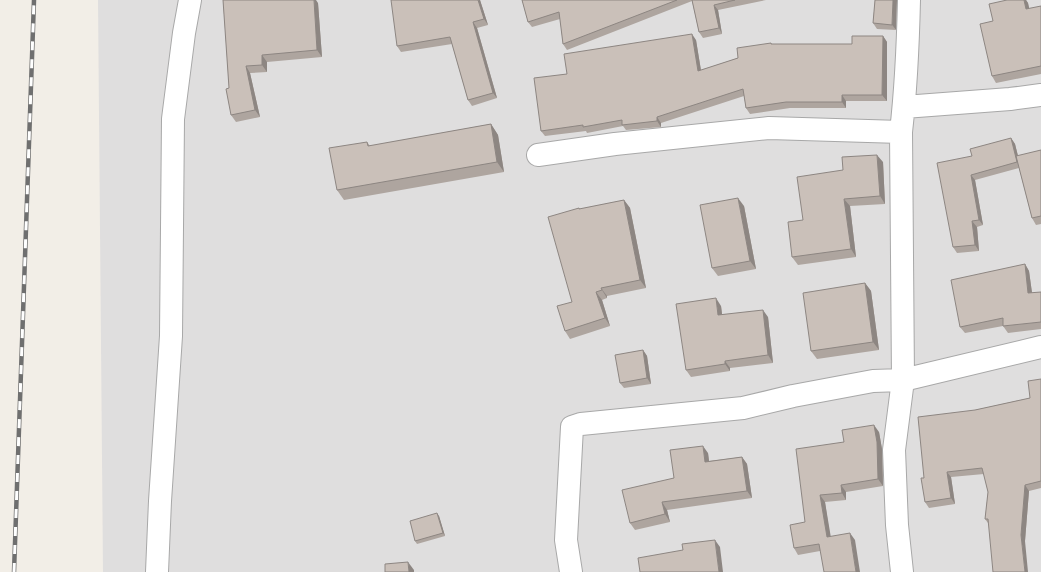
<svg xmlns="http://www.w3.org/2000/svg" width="1041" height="572" font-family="Barlow,sans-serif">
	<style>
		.residential { fill: #dfdede }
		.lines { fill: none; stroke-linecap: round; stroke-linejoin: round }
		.minor-casing { stroke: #a8a8a8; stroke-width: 24 }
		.minor { stroke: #fff; stroke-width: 22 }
		.rail-casing { stroke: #6f6f6f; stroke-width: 4.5 }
		.rail { stroke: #fff; stroke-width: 3; stroke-dasharray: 9; stroke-linecap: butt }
		.wall { fill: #aea59f }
		.shaded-wall { fill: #8d8682 }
		.building { fill: #cac0b9; stroke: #8d8682 }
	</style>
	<rect width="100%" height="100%" fill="#f2eee7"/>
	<!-- residential -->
	<path class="residential" d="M98 0H1041V572H103Z"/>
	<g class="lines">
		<!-- minor casing -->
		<g class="minor-casing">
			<path id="minor" d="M904 107 1010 99 1041 95
				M538 155 615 144 769 128 901 132
				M157 572 160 501 171 336 173 119 184 33 190 0
				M571 572 566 540 572 427 581 424 743 408 793 396 873 381 903 380 1041 347
				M902 572 897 525 894 450 903 380 901 132C906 88 908 44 909 0"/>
		</g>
		<!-- minor -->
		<use href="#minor" class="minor"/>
		<!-- rail casing -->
		<g class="rail-casing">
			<path id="rail" d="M14 572 34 0"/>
		</g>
		<!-- rail -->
		<use href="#rail" class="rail"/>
	</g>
	<!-- wall -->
	<path class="wall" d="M223 0 318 3 322 57 267 62V72L250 73 260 117 236 122 231 115Z
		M480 0 488 25 477 28 497 98 472 106 468 100 452 44 401 52 397 46Z
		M522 0H766L718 10 722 34 703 38 699 32 692 1 567 50 563 44 560 19 532 27 528 22Z
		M875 0 896 30 877 29 873 23Z
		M1007 0H1026L1028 3 1029 9 1041 6V74L996 83 992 76 993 21Z
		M883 36 887 42V101H846V108H790L750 114 746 108 744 96 661 123V127L626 130 623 126 587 133 586 131 545 136 541 131 567 74 696 40 701 70 738 58 771 43 772 44H852Z
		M491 124 498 135 504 172 344 200 337 190 367 142 370 146Z
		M1011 138 1015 144 1018 156 1041 150V224L1036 225 1032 218 1019 168 975 180 983 225 977 227 979 251 957 253 953 247 972 156Z
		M883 162 885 204 850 206 856 257 798 265 792 257 803 220 843 170Z
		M624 200 630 208 646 288 607 296V298L602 300 610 326 570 339 565 331 572 302 579 208 580 209Z
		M744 206 756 269 718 276 712 268Z
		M1025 264 1029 271 1032 293 1041 292V329L1008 333 1003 326 965 333 960 327Z
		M865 283 871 291 879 350 817 359 811 351Z
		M721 306 722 314 768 317 773 363 730 368V371L691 377 686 370Z
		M643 350 647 356 651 384 624 388 620 383Z
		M1041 379V488L1029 491 1025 541 988 523 985 519 988 492 984 474 951 477 955 504 929 508 925 502 924 478 975 410 1030 398Z
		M879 432 882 449 883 486 846 492V500L825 502 830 537 855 540 820 551 798 555 794 548 805 522 844 442Z
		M708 453 709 461 742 457 747 464 752 498 667 510 670 522 635 530 630 523 674 478Z
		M439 516 445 536 417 544 415 541Z"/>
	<!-- shaded-wall -->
	<path class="shaded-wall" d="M314 0H316L318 3 322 57 317 50Z
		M478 0H480L488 25 484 19Z
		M893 0H897L896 30 892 25Z
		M1024 0H1026L1028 3 1031 16 1026 9Z
		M714 5 718 10 722 34 719 28Z
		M473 22 477 28 497 98 493 93Z
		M692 34 696 40 702 77 698 71Z
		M883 36 887 42V101L882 95Z
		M262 55 267 62V72L262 65Z
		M246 66 250 73 260 117 255 110Z
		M842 95 846 101V108L842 102Z
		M657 117 661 123V127L657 121Z
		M491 124 498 135 504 172 497 162Z
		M1011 138 1015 144 1021 168 1017 162Z
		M877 155 883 162 885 204 880 196Z
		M971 175 975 180 983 225 979 220Z
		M738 198 744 206 756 269 750 261Z
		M844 199 850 206 856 257 851 249Z
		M624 200 630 208 646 288 640 280Z
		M972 221 977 227 979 251 975 245Z
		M1025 264 1029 271 1033 300 1028 293Z
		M865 283 871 291 879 350 873 342Z
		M601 288 607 296V298L602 290Z
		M596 292 602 300 610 326 605 318Z
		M716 298 721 306 723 322 718 315Z
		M763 310 768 317 773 363 768 355Z
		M643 350 647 356 651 384 647 378Z
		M725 361 730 368V371L725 364Z
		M874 425 879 432 882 449 883 486 878 479Z
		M703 446 708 453 710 469 705 462Z
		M742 457 747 464 752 498 747 491Z
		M947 472 951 477 955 504 951 498Z
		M841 485 846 492V500L842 493Z
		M1025 485 1029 491 1025 541 1028 572H1025L1021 535Z
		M820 495 825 502 832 544 827 537Z
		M662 502 667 510 670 522 665 514Z
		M437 513 439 516 445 536 443 533Z
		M850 533 855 540 860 572H856Z
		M715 540 720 547 723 572H719Z
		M408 562 414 570V572H409Z"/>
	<!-- building -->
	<path class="building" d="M223 0H314L317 50 262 55V65L246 66 255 110 231 115 226 89 229 88Z
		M391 0H478L484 19 473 22 493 93 468 100 450 37 397 46Z
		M522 0H677L563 44 559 12 528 22Z
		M692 0H735L714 5 719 28 699 32Z
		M875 0H893L892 25 873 23Z
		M1007 0H1024L1026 9 1041 6V66L992 76 980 24 993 21 989 4Z
		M692 34 698 71 738 58 737 48 771 43V44H852V36H883L882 95H842V102H786L746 108 743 89 657 117V121L622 125V120L583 127V125L541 131 534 78 567 74 564 54Z
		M491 124 497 162 337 190 329 148 367 142 368 146Z
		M1011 138 1017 162 971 175 979 220 972 221 975 245 953 247 937 163 972 156 970 149Z
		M1041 150V216L1032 218 1016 156Z
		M877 155 880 196 844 199 851 249 792 257 788 222 803 220 797 177 843 170 842 157Z
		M738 198 750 261 712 268 700 205Z
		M624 200 640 280 601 288 602 290 596 292 605 318 565 331 557 306 572 302 548 217 579 208V209Z
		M1025 264 1028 293 1041 292V322L1003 326V318L960 327 951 280Z
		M865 283 873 342 811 351 803 293Z
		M716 298 718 315 763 310 768 355 725 361V364L686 370 676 304Z
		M643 350 647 378 620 383 615 355Z
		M1041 379V481L1025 485 1021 535 1025 572H993L988 519H985L988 492 982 468 947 472 951 498 925 502 921 478H924L918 417 975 410 1030 398 1028 381Z
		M874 425 877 442 878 479 841 485 842 493 820 495 827 537 850 533 856 572H824L819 544 794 548 790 525 805 522 796 449 844 442 842 430Z
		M703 446 705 462 742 457 747 491 662 502 665 514 630 523 622 490 674 478 670 450Z
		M437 513 443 533 415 541 410 521Z
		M715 540 719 572H640L638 558 683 550 682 544Z
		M408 562 409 572H385V564Z"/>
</svg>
